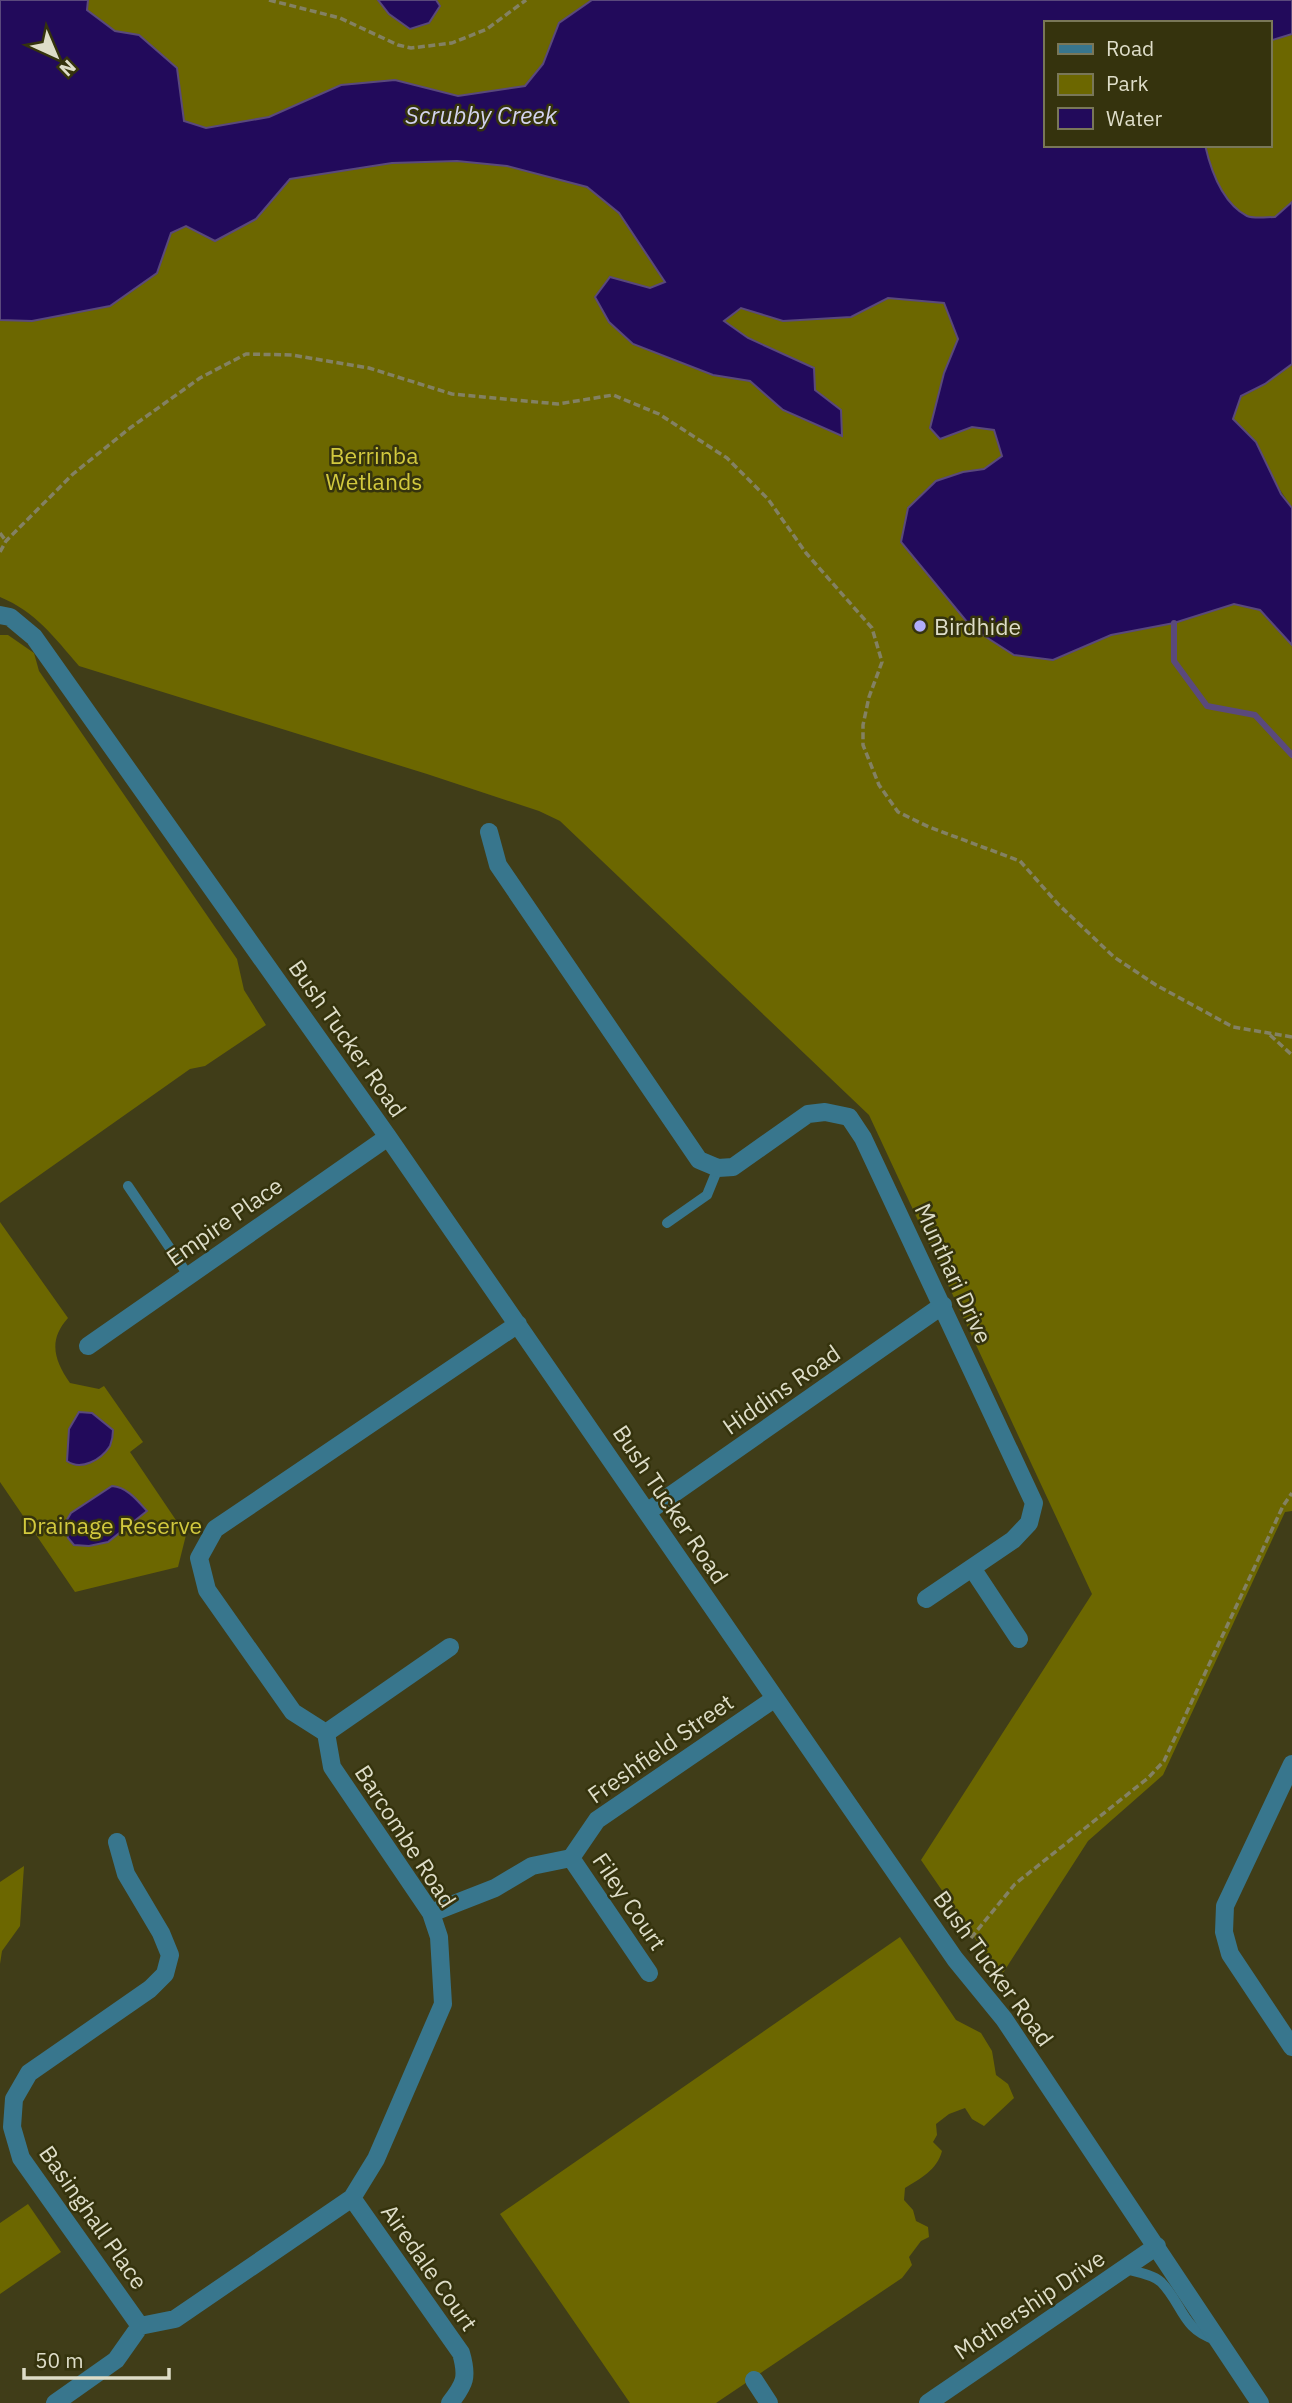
<svg xmlns="http://www.w3.org/2000/svg" width="1292" height="2403" font-family="'IBM Plex Sans',sans-serif">
	<style>
		.green { fill: #6c6700 }
		.water { fill: #220a5b; stroke: #5a497c; stroke-width: 2 }
		.lines { fill: none; stroke-linecap: round; stroke-linejoin: round }
		.stream { stroke: #5a497c; stroke-width: 6 }
		.path { stroke: #838163; stroke-width: 3.5; stroke-dasharray: 7 3.5; stroke-linecap: butt }
		.lane { stroke: #38768d; stroke-width: 10 }
		.street { stroke: #38768d; stroke-width: 18 }
		.poi-dot { fill: #b1adfa; stroke: #35330d; stroke-width: 2.5 }
		.labels { text-anchor: middle; dominant-baseline: central; stroke-width: 5; stroke-linejoin: round; paint-order: stroke }
		.park-label { font-size: 23px; fill: #d2c93e; stroke: #35330d }
		.poi-label { font-size: 23px; fill: #deddc8; stroke: #35330d; text-anchor: start }
		.street-label { font-size: 23px; fill: #deddc8; stroke: #35330d }
		.water-label { font-size: 24px; font-style: italic; fill: #d3d3ef; stroke: #35330d }
	</style>
	<rect width="100%" height="100%" fill="#403d18"/>
	<!-- green -->
	<path class="green" d="M88 0H378L389 14 440 7 436 0H592L559 24 543 64 525 86 458 96 395 80 341 85 269 117 206 128 184 121 139 35 115 31 87 10Z
		M1292 34V202L1275 217C1267 217 1254 219 1247 216 1222 203 1211 170 1205 145H1269V41Z
		M457 161 507 166 587 187 619 213 665 282 650 288 713 375 750 381 783 410H841L814 390 813 368 748 338 724 321 741 308 783 321 851 317 888 298 944 303 958 339 944 373 940 439 972 427 994 430 1002 456 985 469 963 472 1053 660 1111 635 1174 623 1234 604 1259 610 1292 645V1511L1285 1512 1163 1775 1088 1841 1001 1976 921 1860 1092 1594 869 1115 560 821 539 811 427 774 79 666C54 637 36 612 0 597V320L32 321 157 273 171 233 186 226 256 219 290 179 392 163Z
		M1292 364V508L1233 419 1241 397 1265 384Z
		M0 635H8L34 653 39 671 237 959 244 990 266 1025 205 1066 190 1069 0 1203Z
		M0 1222 68 1318C48 1340 54 1360 70 1383L99 1389 104 1386 143 1442 130 1452 186 1535 178 1567 75 1592 0 1482Z
		M24 1866 20 1926 2 1951 0 1964V1882Z
		M900 1937 956 2020 981 2033 992 2051 996 2075 1008 2084 1014 2098 984 2126 972 2119 965 2108 949 2114 936 2124 937 2135 933 2142 942 2151C937 2170 920 2179 905 2188L904 2200 913 2210 916 2221 928 2227 929 2237 921 2241 909 2257 912 2265 902 2278 716 2403H630L500 2214Z
		M28 2204 61 2252 0 2294V2223Z"/>
	<!-- water -->
	<path class="water" d="M0 0H88L87 10 115 31 139 35 177 68 184 121 206 128 269 117 341 85 395 80 458 96 525 86 543 64 559 23 592 0H1292V34L1269 41V23H1045V145H1205C1211 171 1222 203 1247 216 1254 219 1267 217 1275 217L1292 202V364L1265 384 1241 396 1233 419 1256 442 1281 494 1292 508V645L1260 610 1234 604 1174 623 1111 635 1053 660 1014 655 972 628 901 542 908 508 936 481 963 472 984 469 1002 456 994 430 972 427 940 439 930 428 944 373 958 339 944 303 888 298 851 317 783 321 741 308 724 321 748 338 814 368 815 390 841 410 842 436 783 410 750 381 713 375 633 344 609 322 595 297 610 277 650 288 665 282 619 213 587 187 507 166 457 161 392 163 290 179 256 219 215 241 186 226 171 233 157 273 110 306 32 321 0 320Z
		M378 0H436L440 6 429 23 410 29 389 14Z
		M79 1412 92 1413 113 1430C113 1435 112 1441 110 1446 101 1460 81 1471 67 1461L69 1429Z
		M112 1486C127 1487 137 1500 147 1511L108 1542 89 1546 74 1545 68 1538 65 1523 71 1513Z"/>
	<g class="lines">
		<!-- stream -->
		<path class="stream" d="M1174 623V661L1207 706 1255 715 1292 755"/>
		<!-- path -->
		<path class="path" d="M269 0 340 18 398 45 411 48 452 43 487 29 526 0
			M0 533 6 541
			M0 552 6 541 73 474 130 428 200 378 246 354 292 355 369 368 452 394 558 404 613 395 659 414 727 458 768 499 806 553 872 628 882 662 869 697 863 725V745L879 785 898 812 929 827 1020 861 1058 904 1114 957 1156 985 1233 1027 1292 1037
			M1270 1035 1292 1055
			M971 1938 1015 1884 1148 1778 1164 1761 1283 1506 1292 1493"/>
		<!-- lane -->
		<path class="lane" d="M128 1186 188 1275
			M667 1223 707 1195 718 1168
			M1125 2269C1136 2272 1152 2274 1161 2282 1183 2304 1181 2329 1216 2340"/>
		<!-- street -->
		<path class="street" d="M0 615 10 617 34 637 388 1137 955 1959 1004 2019 1260 2403
			M489 832 498 865 699 1160 718 1168 733 1167 808 1114 825 1112 849 1117 863 1138 1034 1503 1029 1523 1013 1540 926 1599
			M88 1346 388 1137
			M647 1512 943 1305
			M972 1568 1019 1639
			M326 1733 450 1647
			M1292 1764 1225 1906 1224 1932 1230 1954 1292 2047
			M117 1842 126 1874 161 1933 170 1955 165 1974 150 1989 29 2073 14 2099 12 2127 21 2158 140 2326
			M571 1858 649 1973
			M431 1913 495 1888 532 1866 571 1858 597 1820 774 1699
			M352 2198 461 2353C468 2377 465 2384 450 2403
			M754 2380 769 2403
			M55 2403 116 2360 140 2326 175 2319 352 2198 376 2159 443 2004 439 1937 431 1913 332 1767 326 1733 293 1712 207 1590 199 1558 215 1529 518 1324
			M928 2403 1157 2246"/>
	</g>
	<!-- markers -->
	<circle class="poi-dot" cx="920" cy="626" r="7"/>
	<g class="labels">
		<!-- park labels -->
		<g class="park-label">
			<text x="374" y="455">Berrinba<tspan x="374" dy="26">Wetlands</tspan></text>
			<text x="112" y="1525">Drainage Reserve</text>
		</g>
		<!-- poi labels -->
		<g class="poi-label">
			<text x="934" y="626">Birdhide</text>
		</g>
		<!-- street labels -->
		<g class="street-label">
			<text transform="translate(348 1038) rotate(55)">Bush Tucker Road</text>
			<text transform="translate(224 1221) rotate(-35)">Empire Place</text>
			<text transform="translate(954 1273) rotate(65)">Munthari Drive</text>
			<text transform="translate(781 1389) rotate(-35)">Hiddins Road</text>
			<text transform="translate(671 1504) rotate(56)">Bush Tucker Road</text>
			<text transform="translate(660 1748) rotate(-35)">Freshfield Street</text>
			<text transform="translate(406 1836) rotate(57)">Barcombe Road</text>
			<text transform="translate(630 1901) rotate(56)">Filey Court</text>
			<text transform="translate(994 1968) rotate(54)">Bush Tucker Road</text>
			<text transform="translate(94 2217) rotate(55)">Basinghall Place</text>
			<text transform="translate(430 2267) rotate(55)">Airedale Court</text>
			<text transform="translate(1029 2304) rotate(-34)">Mothership Drive</text>
		</g>
		<!-- water labels -->
		<g class="water-label">
			<text x="481" y="115">Scrubby Creek</text>
		</g>
	</g>
	<!-- legend -->
	<rect x="1044" y="21" width="228" height="126" fill="#35330d" stroke="#797758" stroke-width="2"/>
	<rect x="1058" y="44" width="35" height="10" fill="#38768d" stroke="#797758" stroke-width="2"/>
	<text x="1106" y="56" font-size="21" fill="#deddc8">Road</text>
	<rect x="1058" y="74" width="35" height="21" fill="#6c6700" stroke="#797758" stroke-width="2"/>
	<text x="1106" y="91" font-size="21" fill="#deddc8">Park</text>
	<rect x="1058" y="108" width="35" height="21" fill="#220a5b" stroke="#797758" stroke-width="2"/>
	<text x="1106" y="126" font-size="21" fill="#deddc8">Water</text>
	<!-- north arrow -->
	<g transform="translate(56 56) rotate(136)" stroke="#35330d" stroke-width="5" paint-order="stroke">
	<path d="M0-5L12 26L0 18L-12 26Z" fill="#deddc8"/>
	<text y="-10" font-size="19" font-weight="bold" text-anchor="middle" fill="#deddc8">N</text>
	</g>
	<!-- scale -->
	<path d="M24 2368v10h145v-10" fill="none" stroke="#deddc8" stroke-width="3.5"/>
	<text x="35" y="2368" font-size="21" fill="#deddc8" stroke="#35330d" stroke-width="5" paint-order="stroke">50 m</text>
</svg>
